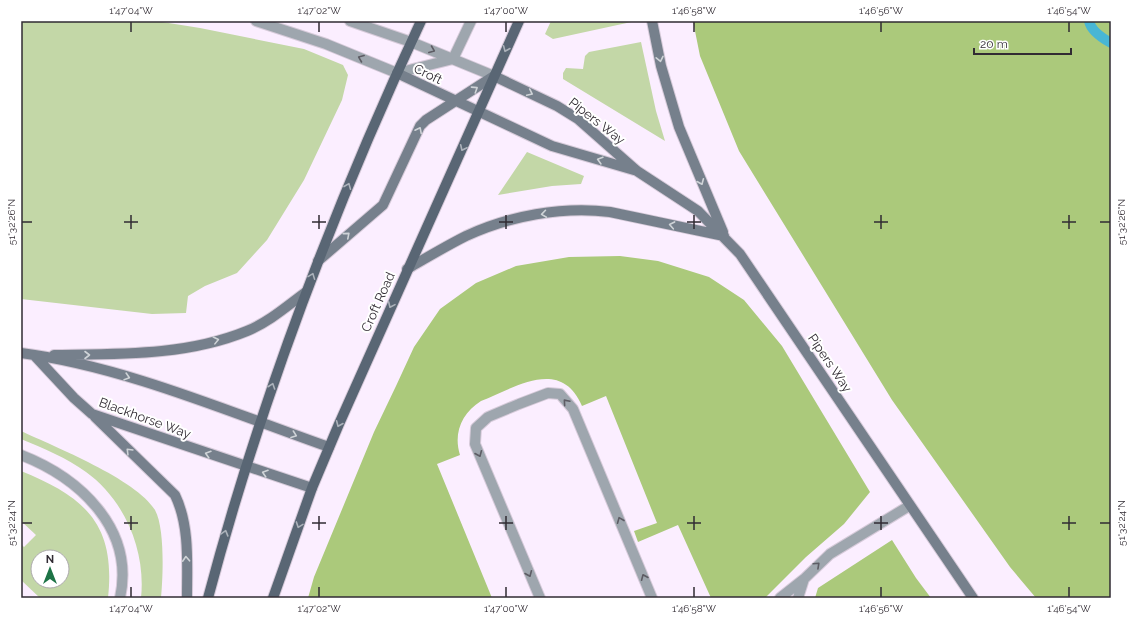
<svg xmlns="http://www.w3.org/2000/svg" width="1132" height="619" font-family="Raleway,sans-serif">
	<style>
		.green { fill: #c3d7a7; fill-rule: evenodd }
		.forest { fill: #abc97b }
		.lines { fill: none; stroke-linecap: round; stroke-linejoin: round }
		.stream { stroke: #48b6d5; stroke-width: 10 }
		.service-casing { stroke: #d7cbda; stroke-width: 12 }
		.minor-casing { stroke: #d7cbda; stroke-width: 12 }
		.secondary-casing { stroke: #d7cbda; stroke-width: 12 }
		.primary-casing { stroke: #d7cbda; stroke-width: 12 }
		.service { stroke: #9ea6ae; stroke-width: 10 }
		.minor { stroke: #9ea6ae; stroke-width: 10 }
		.secondary { stroke: #76808c; stroke-width: 10 }
		.primary { stroke: #596674; stroke-width: 10 }
		.oneway { stroke: #acb2ba }
		.oneway2 { stroke: #5d5c64 }
		.oneway3 { stroke: #cfd3d7 }
		.ticks { fill: none; stroke: #312b33; stroke-width: 1.5 }
		.labels { text-anchor: middle; dominant-baseline: central; stroke-width: 4; stroke-linejoin: round; paint-order: stroke }
		.street-label { font-size: 13px; fill: #312b33; stroke: #fff }
		.neatline { fill: none; stroke: #312b33; stroke-width: 1.5 }
		.ticks-label { font-size: 10px; text-anchor: middle; fill: #312b33 }
	</style>
	<rect width="100%" height="100%" fill="#fbeeff"/>
	<!-- green -->
	<path class="green" d="M21 21H156L200 28 304 49 343 65 348 75 342 100 304 180 267 240 237 273 205 286 188 296 186 313 152 314 21 299Z
		M551 21H636L553 39 545 34Z
		M641 42 656 111 665 141 563 79V73L566 68 583 69 585 56 589 52Z
		M527 152 584 176 581 184 552 186 498 195Z
		M21 431C55 447 136 479 155 510 165 528 163 577 161 598H141C146 551 125 500 86 472 67 458 43 448 21 439Z
		M21 471C85 497 116 524 108 598H40L21 580V544L24 547 36 535 21 521ZM38 557H62V574L64 576 62 581 54 587 48 581H38V571L35 568 38 564Z"/>
	<!-- forest -->
	<path class="forest" d="M693 21H1111V598H1036L1010 567 892 400 739 151 700 56Z
		M620 256 658 261 709 277 744 300 782 346 870 492 844 524 806 557 765 598H711L678 525 638 542 634 531 657 523 606 396 582 406C561 357 516 387 481 401 462 413 453 433 460 455L437 464 492 598H308L314 577 374 432 396 386 414 347 440 309 476 283 516 266 569 257Z
		M892 540 916 578 931 598H815L818 588Z"/>
	<g class="lines">
		<!-- stream -->
		<path class="stream" d="M1089 21C1091 31 1102 38 1111 43"/>
		<!-- service casing -->
		<g class="service-casing">
			<path id="service" d="M256 21 326 44 397 73 453 59
				M350 21 411 42 494 76
				M453 59 471 21
				M540 598 475 444 476 428 488 417 519 404 548 393 560 394 573 409 652 598
				M780 598 804 579
				M798 598 804 579 830 554 909 506"/>
		</g>
		<!-- minor casing -->
		<g class="minor-casing">
			<path id="minor" d="M21 455C80 478 135 529 120 598"/>
		</g>
		<!-- secondary casing -->
		<g class="secondary-casing">
			<path id="secondary" d="M652 21 661 66 679 127 723 232
				M397 73 552 146 634 170
				M318 261 383 205 420 126 426 120 494 76 557 106 578 119 637 171 698 211 740 254 973 598
				M407 269C426 258 446 246 466 236 509 216 562 206 610 212L724 236
				M21 353C123 366 232 413 329 447
				M34 355 74 398 92 414 312 488
				M54 355C119 354 186 356 247 331 269 322 287 306 306 292
				M95 417 175 495C190 526 187 564 187 598"/>
		</g>
		<!-- primary casing -->
		<g class="primary-casing">
			<path id="primary" d="M208 598C261 399 334 207 421 21
				M273 598 312 488 339 424 519 21"/>
		</g>
		<!-- service -->
		<use href="#service" class="service"/>
		<!-- minor -->
		<use href="#minor" class="minor"/>
		<!-- secondary -->
		<use href="#secondary" class="secondary"/>
		<!-- primary -->
		<use href="#primary" class="primary"/>
	</g>
	<!-- one-way arrows -->
	<defs><path id="oneway-chevron" d="M-2-3.5L2.5 0L-2 3.5" fill="none" stroke-width="1.6" stroke-linecap="round" stroke-linejoin="round"/></defs>
	<g class="oneway">
		<use href="#oneway-chevron" transform="translate(506 49) rotate(113)"/>
		<use href="#oneway-chevron" transform="translate(463 148) rotate(115)"/>
		<use href="#oneway-chevron" transform="translate(348 186) rotate(-68)"/>
		<use href="#oneway-chevron" transform="translate(312 276) rotate(-69)"/>
		<use href="#oneway-chevron" transform="translate(391 305) rotate(114)"/>
		<use href="#oneway-chevron" transform="translate(272 386) rotate(-71)"/>
		<use href="#oneway-chevron" transform="translate(339 424) rotate(113)"/>
		<use href="#oneway-chevron" transform="translate(299 525) rotate(110)"/>
		<use href="#oneway-chevron" transform="translate(225 533) rotate(-74)"/>
	</g>
	<g class="oneway2">
		<use href="#oneway-chevron" transform="translate(432 50) rotate(22)"/>
		<use href="#oneway-chevron" transform="translate(361 58) rotate(-158)"/>
		<use href="#oneway-chevron" transform="translate(566 402) rotate(-131)"/>
		<use href="#oneway-chevron" transform="translate(479 454) rotate(67)"/>
		<use href="#oneway-chevron" transform="translate(620 520) rotate(-112)"/>
		<use href="#oneway-chevron" transform="translate(817 565) rotate(-43)"/>
		<use href="#oneway-chevron" transform="translate(529 574) rotate(67)"/>
		<use href="#oneway-chevron" transform="translate(644 577) rotate(-113)"/>
	</g>
	<g class="oneway3">
		<use href="#oneway-chevron" transform="translate(660 59) rotate(78)"/>
		<use href="#oneway-chevron" transform="translate(475 89) rotate(-33)"/>
		<use href="#oneway-chevron" transform="translate(530 93) rotate(25)"/>
		<use href="#oneway-chevron" transform="translate(419 130) rotate(-63)"/>
		<use href="#oneway-chevron" transform="translate(600 160) rotate(-164)"/>
		<use href="#oneway-chevron" transform="translate(701 182) rotate(67)"/>
		<use href="#oneway-chevron" transform="translate(544 214) rotate(172)"/>
		<use href="#oneway-chevron" transform="translate(672 225) rotate(-169)"/>
		<use href="#oneway-chevron" transform="translate(347 235) rotate(-41)"/>
		<use href="#oneway-chevron" transform="translate(216 340) rotate(-14)"/>
		<use href="#oneway-chevron" transform="translate(87 355)"/>
		<use href="#oneway-chevron" transform="translate(127 377) rotate(17)"/>
		<use href="#oneway-chevron" transform="translate(294 435) rotate(20)"/>
		<use href="#oneway-chevron" transform="translate(129 451) rotate(-135)"/>
		<use href="#oneway-chevron" transform="translate(208 454) rotate(-163)"/>
		<use href="#oneway-chevron" transform="translate(265 473) rotate(-162)"/>
		<use href="#oneway-chevron" transform="translate(186 559) rotate(-93)"/>
	</g>
	<!-- ticks -->
	<path class="ticks" d="M131 22V32M319 22V32M506 22V32M694 22V32M881 22V32M1069 22V32M131 215V229M319 215V229M506 215V229M694 215V229M881 215V229M1069 215V229M22 222H32M124 222H138M312 222H326M499 222H513M687 222H701M874 222H888M1062 222H1076M1100 222H1110M131 516V530M319 516V530M506 516V530M694 516V530M881 516V530M1069 516V530M22 523H32M124 523H138M312 523H326M499 523H513M687 523H701M874 523H888M1062 523H1076M1100 523H1110M131 587V597M319 587V597M506 587V597M694 587V597M881 587V597M1069 587V597"/>
	<g class="labels">
		<!-- street labels -->
		<g class="street-label">
			<text transform="translate(428 74) rotate(26)">Croft</text>
			<text transform="translate(597 121) rotate(38)">Pipers Way</text>
			<text transform="translate(378 302) rotate(-66)">Croft Road</text>
			<text transform="translate(830 363) rotate(56)">Pipers Way</text>
			<text transform="translate(145 418) rotate(20)">Blackhorse Way</text>
		</g>
	</g>
	<!-- border -->
	<rect width="1132" height="619" fill="none" stroke="#ffffff" stroke-width="44"/>
	<!-- north arrow -->
	<g transform="translate(50 569)"><circle r="19" fill="#ffffff" stroke="#adaaad"/>
	<path d="M0-3L7 15L0 10L-7 15Z" fill="#1d7346"/>
	<text y="-6" font-size="11" font-weight="bold" text-anchor="middle" fill="#312b33">N</text>
	</g>
	<!-- scale -->
	<path d="M974 48v6h97v-6" fill="none" stroke="#312b33" stroke-width="2"/>
	<text x="980" y="48" font-size="12" fill="#312b33" stroke="#ffffff" stroke-width="3" paint-order="stroke">20 m</text>
	<rect x="22" y="22" width="1088" height="575" class="neatline"/>
	<g class="ticks-label">
		<text x="131" y="14">1°47'04"W</text>
		<text x="319" y="14">1°47'02"W</text>
		<text x="506" y="14">1°47'00"W</text>
		<text x="694" y="14">1°46'58"W</text>
		<text x="881" y="14">1°46'56"W</text>
		<text x="1069" y="14">1°46'54"W</text>
		<text transform="translate(11 222) rotate(-90)" y="4">51°32'26"N</text>
		<text transform="translate(1121 222) rotate(-90)" y="4">51°32'26"N</text>
		<text transform="translate(11 523) rotate(-90)" y="4">51°32'24"N</text>
		<text transform="translate(1121 523) rotate(-90)" y="4">51°32'24"N</text>
		<text x="131" y="612">1°47'04"W</text>
		<text x="319" y="612">1°47'02"W</text>
		<text x="506" y="612">1°47'00"W</text>
		<text x="694" y="612">1°46'58"W</text>
		<text x="881" y="612">1°46'56"W</text>
		<text x="1069" y="612">1°46'54"W</text>
	</g>
</svg>
